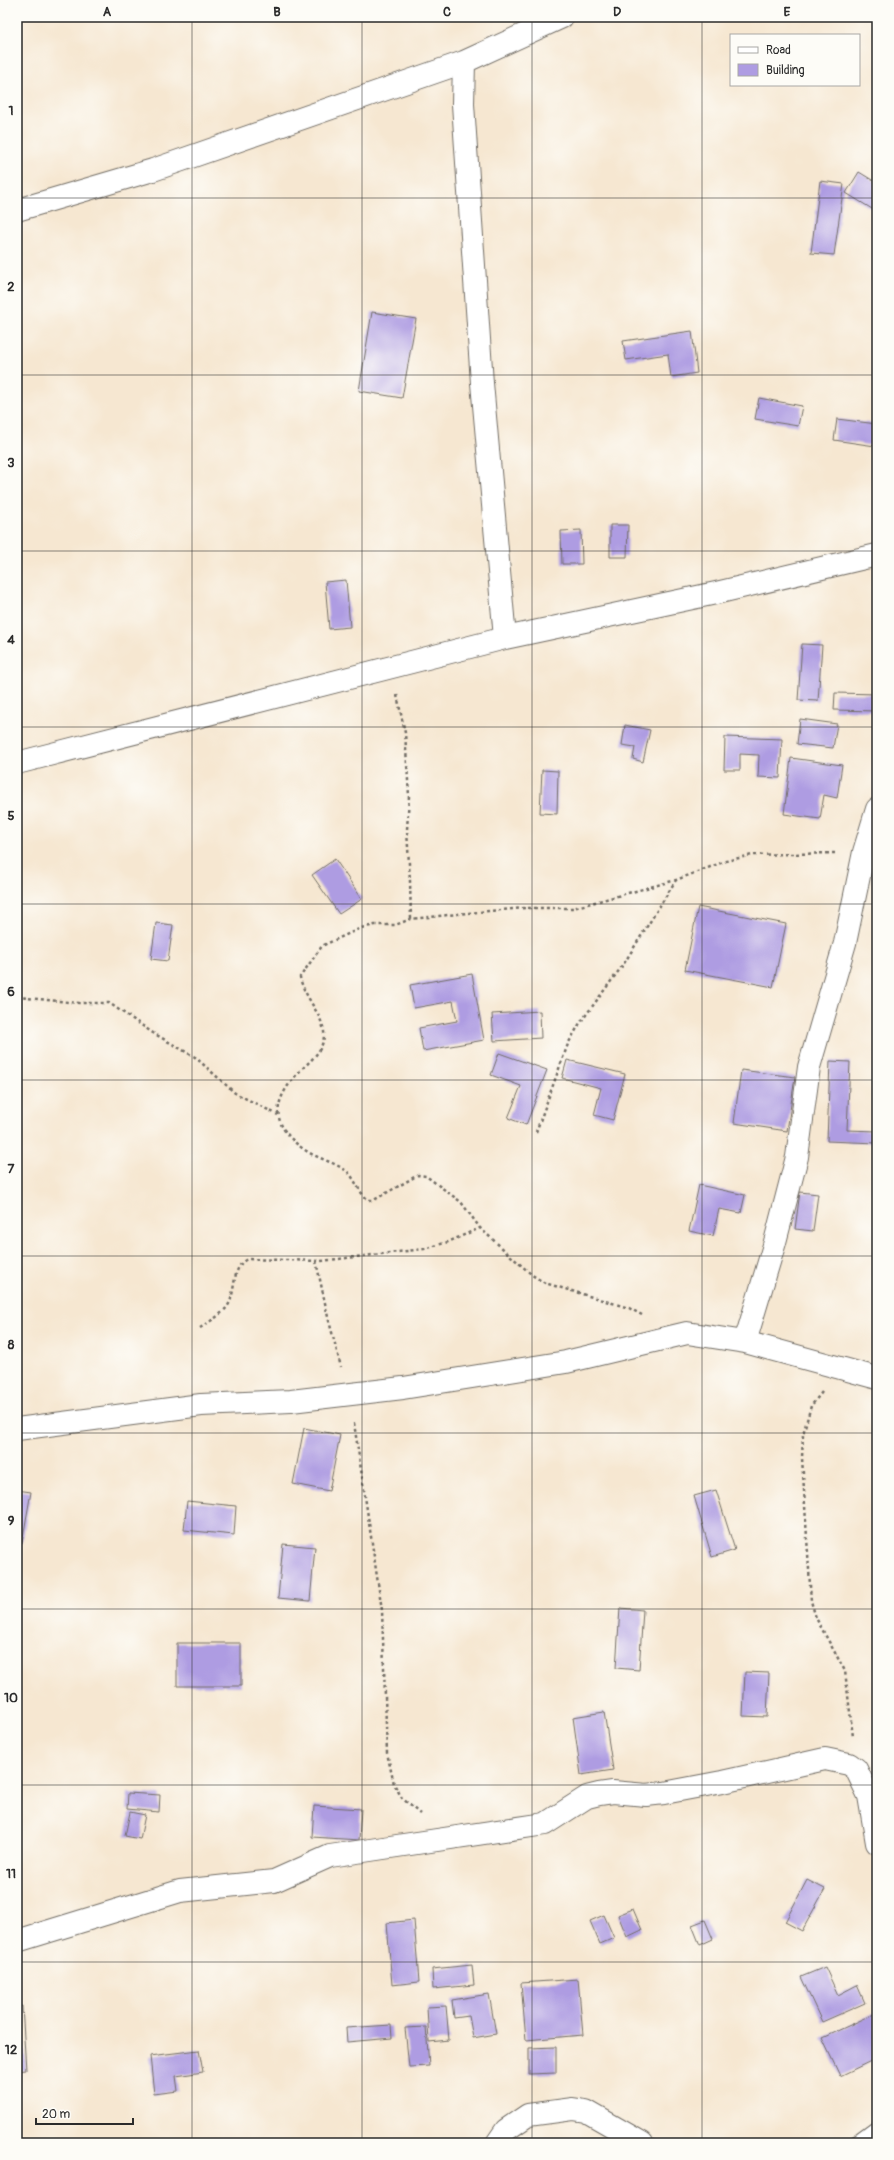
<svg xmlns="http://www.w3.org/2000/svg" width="894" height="2160" font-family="Pangolin,sans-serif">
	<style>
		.building { fill: #ae9ce2 }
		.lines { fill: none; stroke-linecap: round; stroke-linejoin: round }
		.minor-casing { stroke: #726d65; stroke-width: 24 }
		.path { stroke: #726d65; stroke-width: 2.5; stroke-dasharray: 3 3; stroke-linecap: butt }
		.minor { stroke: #fff; stroke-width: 22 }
		.grid { fill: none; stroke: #2b2b2b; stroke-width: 1; stroke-opacity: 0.55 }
		.neatline { fill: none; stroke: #2b2b2b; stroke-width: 1.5 }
		.grid-label { font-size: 13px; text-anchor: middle; font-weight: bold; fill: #2b2b2b }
	</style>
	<rect width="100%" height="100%" fill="#fdfcf7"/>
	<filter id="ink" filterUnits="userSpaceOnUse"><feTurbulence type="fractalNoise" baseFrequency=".025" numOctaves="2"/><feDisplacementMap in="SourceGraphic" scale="8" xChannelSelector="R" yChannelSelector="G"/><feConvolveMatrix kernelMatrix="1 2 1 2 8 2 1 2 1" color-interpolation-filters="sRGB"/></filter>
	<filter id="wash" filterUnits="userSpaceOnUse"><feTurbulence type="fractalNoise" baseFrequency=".012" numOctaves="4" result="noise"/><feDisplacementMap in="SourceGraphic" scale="16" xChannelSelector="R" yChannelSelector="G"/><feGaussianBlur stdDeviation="0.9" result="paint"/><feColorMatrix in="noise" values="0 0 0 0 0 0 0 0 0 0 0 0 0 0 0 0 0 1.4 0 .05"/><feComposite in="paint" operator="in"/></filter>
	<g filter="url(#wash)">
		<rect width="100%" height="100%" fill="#f6e7d1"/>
		<g id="blocks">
			<!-- building -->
			<path class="building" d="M859 172 877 183V212L846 193Z
				M820 181 844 184 834 255 811 253Z
				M372 312 416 319 402 398 359 391Z
				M692 331 697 373 671 377 668 354 626 360 623 341Z
				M759 398 802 406 798 426 755 419Z
				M837 419 877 424 875 446 834 440Z
				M610 525H628L627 557H610Z
				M581 530 582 564H562L561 531Z
				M346 580 350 627 329 629 325 582Z
				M802 644 822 645 818 701 798 700Z
				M835 693 877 694V711L834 710Z
				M800 719 837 724 833 748 797 744Z
				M625 725 650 730 643 762 633 759 635 747 622 745Z
				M725 737 782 739 780 778 758 777 759 755 740 754V770H724Z
				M791 758 842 765 837 798 824 795 820 819 784 814Z
				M542 770 558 771 557 814 540 813Z
				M335 859 362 899 339 914 312 875Z
				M698 907 786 924 773 987 685 970Z
				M156 923 173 925 168 961 151 959Z
				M472 974 484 1040 423 1051 419 1028 457 1021 453 1001 414 1008 410 985Z
				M540 1011 541 1038 494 1041 492 1014Z
				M499 1053 547 1070 526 1125 508 1118 521 1086 491 1075Z
				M567 1060 625 1074 613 1120 594 1115 601 1088 562 1078Z
				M830 1061 850 1062 847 1130 877 1131V1143L827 1141Z
				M741 1070 795 1077 787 1131 734 1123Z
				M699 1185 745 1195 741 1213 719 1209 713 1236 689 1231Z
				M800 1192 818 1194 813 1231 795 1229Z
				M304 1428 340 1435 329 1491 293 1484Z
				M17 1490 31 1492 22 1543 17 1542Z
				M716 1490 735 1550 712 1557 694 1496Z
				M187 1501 236 1506 234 1535 184 1530Z
				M283 1544 315 1547 310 1601 278 1598Z
				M620 1608 643 1610 639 1670 616 1668Z
				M177 1643H241V1686H177Z
				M745 1672 769 1673 767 1717 743 1716Z
				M604 1712 613 1770 581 1775 573 1717Z
				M128 1793 160 1795 159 1812 127 1809Z
				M314 1806 361 1809 359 1840 312 1837Z
				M130 1812 145 1815 140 1839 125 1836Z
				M807 1880 825 1889 802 1931 785 1922Z
				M633 1909 642 1930 627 1937 618 1915Z
				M604 1915 614 1938 600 1944 590 1921Z
				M414 1920 419 1982 392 1985 387 1923Z
				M705 1920 713 1939 700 1945 692 1925Z
				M472 1965 474 1985 433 1989 432 1969Z
				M825 1967 838 1995 857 1985 865 2003 822 2022 801 1977Z
				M578 1979 583 2035 526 2040 521 1983Z
				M489 1994 496 2034 473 2038 469 2016 454 2018 452 2000Z
				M22 2006 26 2070 17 2071V2007Z
				M446 2006 449 2040 429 2042 427 2007Z
				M874 2014 877 2020V2058L840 2076 822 2038Z
				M391 2025 392 2038 347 2042 346 2028Z
				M426 2027 429 2066 409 2067 405 2028Z
				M556 2047V2073L529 2074V2048Z
				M199 2050 203 2072 176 2076 178 2091 154 2094 150 2056Z"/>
		</g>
	</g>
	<g filter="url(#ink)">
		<use href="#blocks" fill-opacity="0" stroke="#726d65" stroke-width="1"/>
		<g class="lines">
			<!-- minor casing -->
			<g class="minor-casing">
				<path id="minor" d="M464 62 463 104 482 383 505 638
					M17 210 153 170 464 62 562 17
					M17 763 505 638 716 593 877 555
					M745 1342 775 1242 797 1157 809 1067 845 943 864 852 877 809
					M17 1429 201 1405 291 1401 403 1388 566 1362 687 1333 745 1342 877 1378
					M17 1941 180 1891 274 1881 330 1856 545 1824 587 1797 599 1794 613 1792 646 1795 664 1793 722 1782 825 1759 849 1764 856 1769 869 1796 877 1843
					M497 2143 506 2130 528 2115 573 2109 586 2111 642 2143
					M862 2143 877 2132"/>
			</g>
			<!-- path -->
			<path class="path" d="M397 695 405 733 409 796 407 830 410 881 411 919
				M17 997 79 1003H109L153 1033 195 1057 235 1093 278 1115
				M536 1132 568 1044 580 1023 623 965 676 880
				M316 1261 328 1317 341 1367
				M642 1315 629 1308 545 1283 532 1275 480 1228 461 1202 426 1176 418 1175 374 1200H369C358 1194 356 1177 345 1170 332 1161 315 1158 302 1148 274 1127 271 1106 293 1079 304 1064 322 1056 324 1036 326 1019 303 996 300 977L322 946 361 928 375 925H395L411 919 467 913 525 908H573L676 880 726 861 752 855 835 853
				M200 1328C209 1322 221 1315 227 1307 237 1294 230 1268 247 1259L321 1261 424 1249 448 1242 480 1228
				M822 1392 811 1406 803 1434 802 1458 811 1601 816 1618 845 1671 853 1737
				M354 1423 382 1610 387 1753 394 1784 402 1798 420 1814"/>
			<!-- minor -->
			<use href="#minor" class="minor"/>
		</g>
	</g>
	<!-- grid -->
	<path class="grid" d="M192 17V2143M362 17V2143M532 17V2143M702 17V2143M17 198H877M17 375H877M17 551H877M17 727H877M17 904H877M17 1080H877M17 1256H877M17 1433H877M17 1609H877M17 1785H877M17 1962H877"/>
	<!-- margin -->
	<rect width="894" height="2160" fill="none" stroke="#fdfcf7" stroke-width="44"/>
	<!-- legend -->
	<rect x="730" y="34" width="130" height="52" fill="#fdfcf7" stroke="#a9a8a5"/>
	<rect x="738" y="47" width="20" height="6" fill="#ffffff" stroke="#a9a8a5"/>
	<text x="766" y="54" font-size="12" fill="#2b2b2b">Road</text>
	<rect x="738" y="64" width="20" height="12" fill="#ae9ce2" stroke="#a9a8a5"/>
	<text x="766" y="74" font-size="12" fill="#2b2b2b">Building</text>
	<!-- scale -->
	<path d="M36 2118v6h97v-6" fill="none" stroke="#2b2b2b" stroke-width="2"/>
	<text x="42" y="2118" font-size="12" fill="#2b2b2b" stroke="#fdfcf7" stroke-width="3" paint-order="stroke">20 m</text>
	<rect x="22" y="22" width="850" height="2116" class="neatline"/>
	<g class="grid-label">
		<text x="107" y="16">A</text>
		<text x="277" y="16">B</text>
		<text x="447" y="16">C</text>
		<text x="617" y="16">D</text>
		<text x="787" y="16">E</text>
		<text x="11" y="115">1</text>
		<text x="11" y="291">2</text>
		<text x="11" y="467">3</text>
		<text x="11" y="644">4</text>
		<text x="11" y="820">5</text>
		<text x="11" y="996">6</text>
		<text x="11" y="1173">7</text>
		<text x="11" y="1349">8</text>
		<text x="11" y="1525">9</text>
		<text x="11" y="1702">10</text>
		<text x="11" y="1878">11</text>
		<text x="11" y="2054">12</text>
	</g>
</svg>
